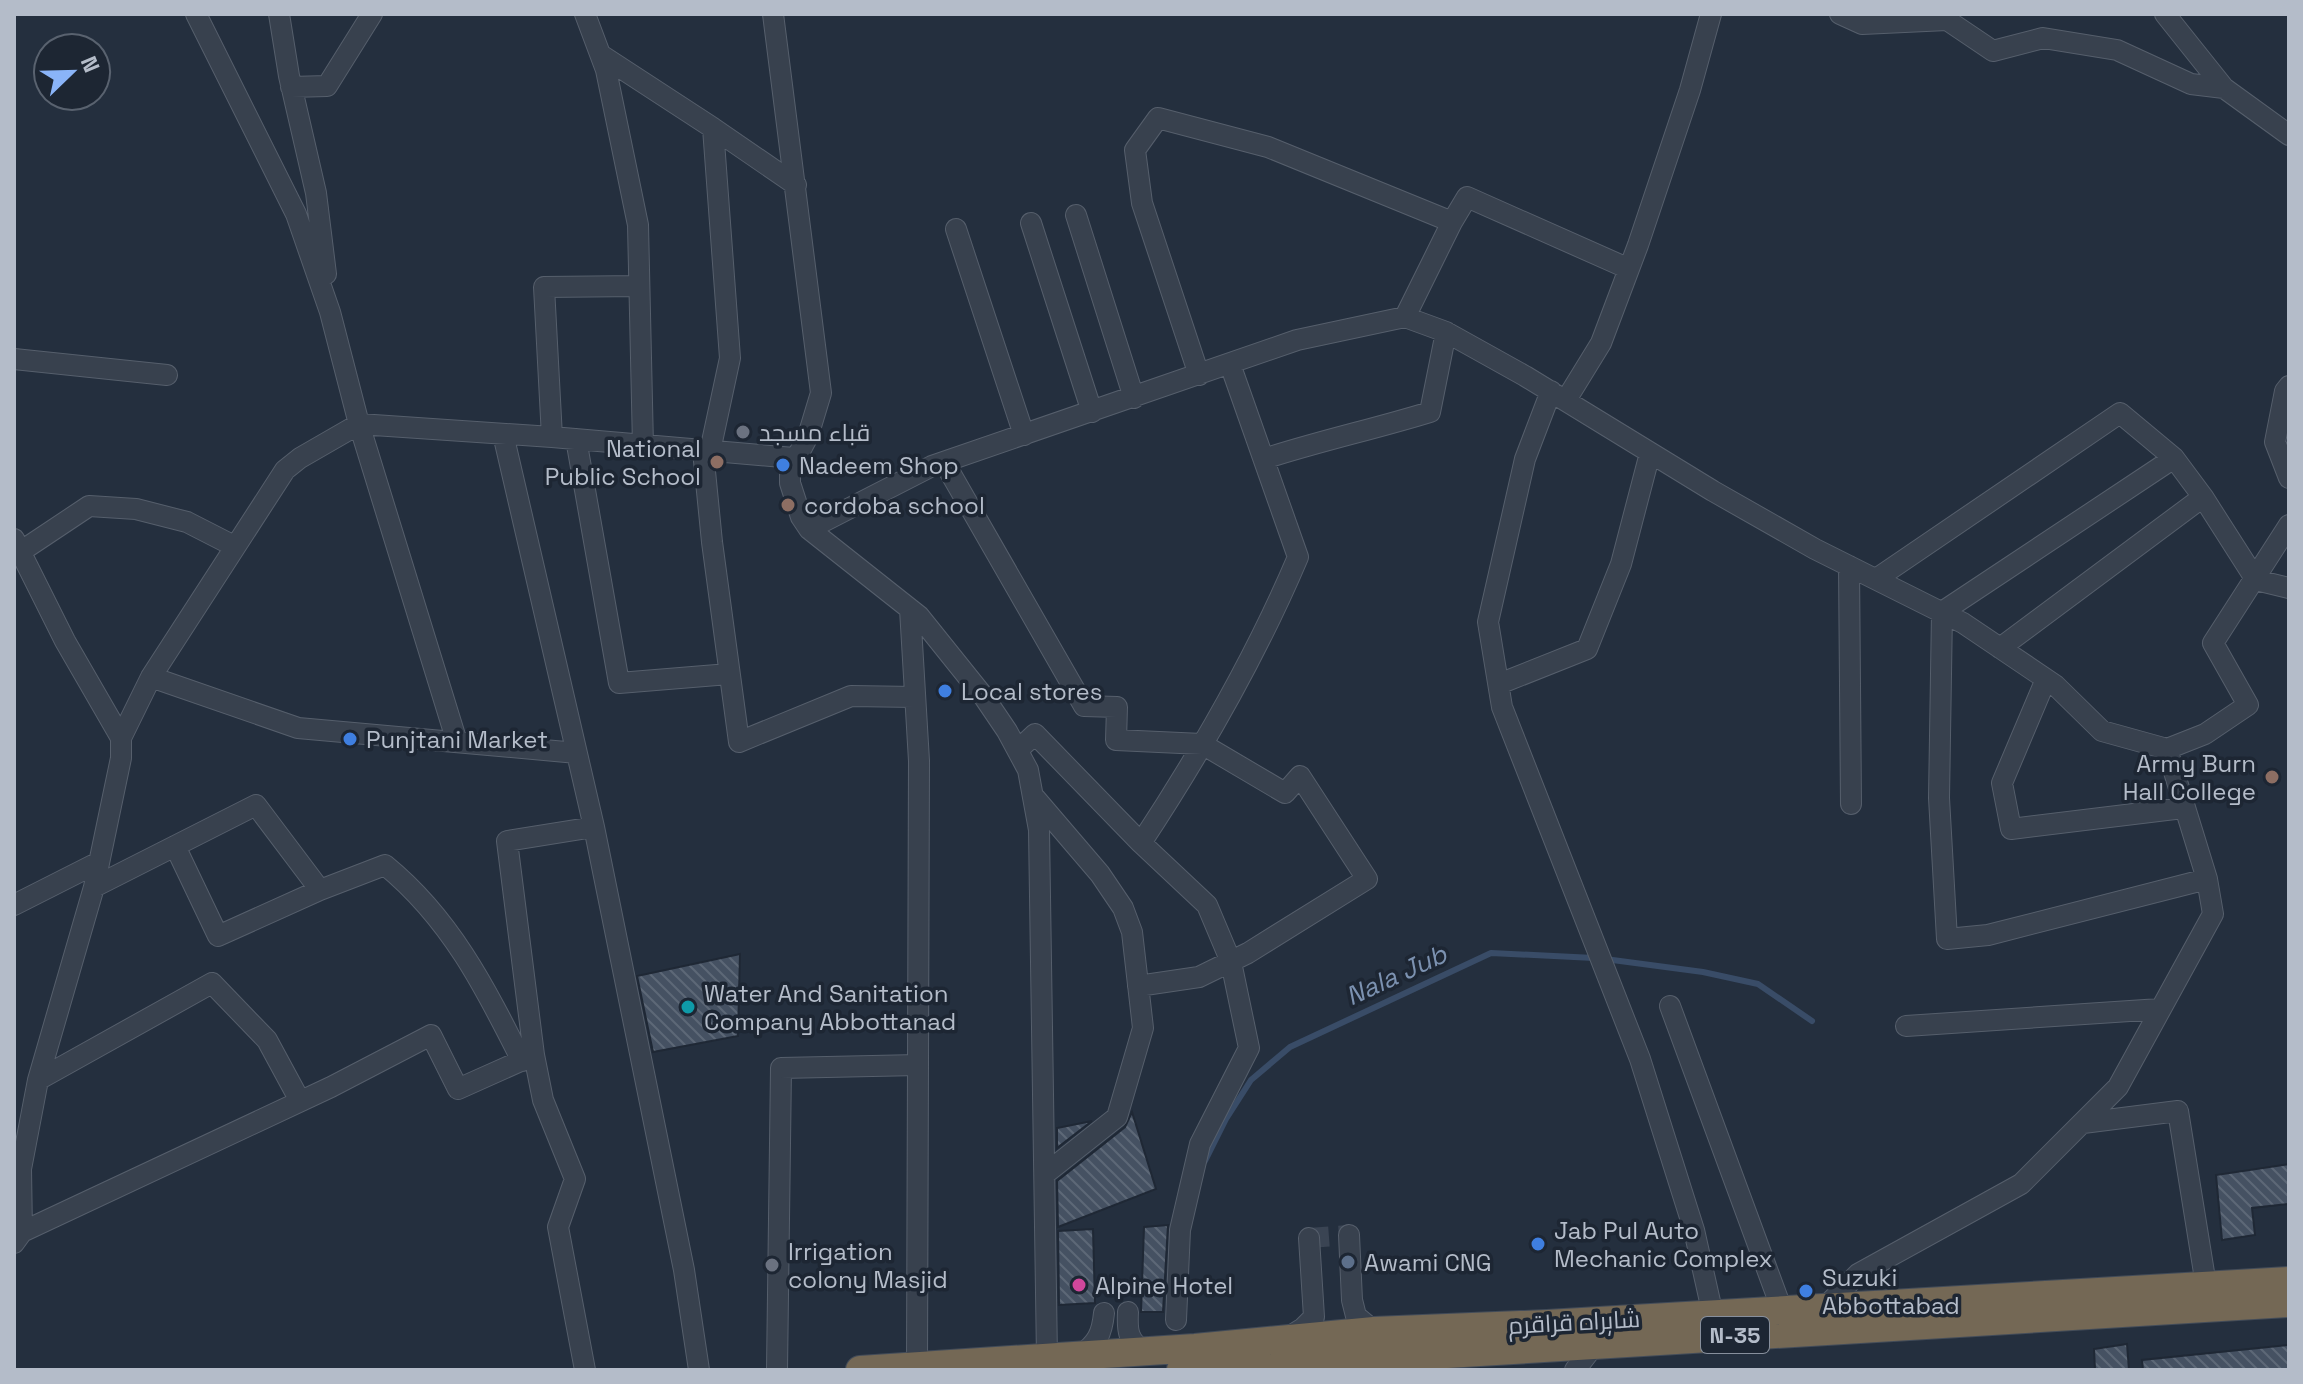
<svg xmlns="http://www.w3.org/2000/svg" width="2303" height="1384" font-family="'Space Grotesk',Cairo,sans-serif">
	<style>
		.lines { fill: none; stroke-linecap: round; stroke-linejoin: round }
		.stream { stroke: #394c67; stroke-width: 6 }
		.building { fill: url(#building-back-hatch); stroke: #1f2835; stroke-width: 2 }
		.minor-tunnel { stroke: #3a4453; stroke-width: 20; stroke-dasharray: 20 10; stroke-linecap: butt }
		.minor-casing { stroke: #565f6c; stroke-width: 22 }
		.highway-casing { stroke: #434c59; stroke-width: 30 }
		.minor { stroke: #38414e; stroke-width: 20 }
		.highway { stroke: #746855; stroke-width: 28 }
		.worship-dot { fill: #6b7280; stroke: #1d2633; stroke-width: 3 }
		.education-dot { fill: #8d6e63; stroke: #1d2633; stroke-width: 3 }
		.shop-dot { fill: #3f7fe0; stroke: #1d2633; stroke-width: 3 }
		.culture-dot { fill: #0f9aa8; stroke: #1d2633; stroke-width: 3 }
		.service-dot { fill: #5c6f8a; stroke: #1d2633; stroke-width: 3 }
		.hotel-dot { fill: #d1479c; stroke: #1d2633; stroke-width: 3 }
		.labels { text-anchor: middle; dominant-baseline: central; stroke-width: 7; stroke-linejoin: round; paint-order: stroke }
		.shield { fill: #1d2633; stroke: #878f9c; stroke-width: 2 }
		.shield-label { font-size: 22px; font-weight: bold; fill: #b4bcc9 }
		.poi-label { font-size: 24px; fill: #b4bcc9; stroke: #1d2633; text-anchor: start }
		.street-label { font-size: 24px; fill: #b4bcc9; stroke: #1d2633 }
		.water-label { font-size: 26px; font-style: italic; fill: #7c92b1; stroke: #1d2633 }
	</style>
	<defs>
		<pattern id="building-back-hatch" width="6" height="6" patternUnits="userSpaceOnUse" patternTransform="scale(2)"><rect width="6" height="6" fill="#455162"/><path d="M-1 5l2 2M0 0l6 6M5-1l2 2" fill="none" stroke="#5d6877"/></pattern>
	</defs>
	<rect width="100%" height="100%" fill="#242f3e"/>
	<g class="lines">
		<!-- stream -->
		<path class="stream" d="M1605 959 1703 972 1758 984 1812 1021
			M1205 1161 1226 1119 1251 1080 1290 1047 1491 953 1594 958"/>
	</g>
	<!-- building -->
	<path class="building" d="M740 954 738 1036 653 1052 637 976Z
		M1132 1112 1156 1189 1058 1227 1057 1181 1125 1127Z
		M1092 1121 1057 1148V1128Z
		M2289 1164V1204L2252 1208 2255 1235 2222 1240 2216 1175Z
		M1168 1225 1163 1312H1141L1144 1227Z
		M1093 1229 1095 1303 1059 1305 1058 1231Z
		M2127 1344 2129 1370H2095L2094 1349Z
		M2289 1345V1370H2143L2142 1360Z"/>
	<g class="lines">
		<!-- minor-tunnel -->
		<path class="minor-tunnel" d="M1309 1238 1349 1235"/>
		<!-- minor casing -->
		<g class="minor-casing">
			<path id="minor" d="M196 14 296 214 330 312 359 424 457 742
				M279 14 289 76 316 193 326 274
				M585 14 606 70 638 225 643 446
				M773 14 821 393 808 436 790 470V483L801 517 809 529 919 616 984 697 1007 731 1028 770 1039 830 1047 1358
				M1840 14 1862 24 1947 20 1993 51 2043 38 2117 50 2191 84 2224 88
				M2165 14 2224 88 2289 135
				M601 55 713 128 730 358 710 451
				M291 87 327 86 372 14
				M713 128 796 185
				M1076 215 1134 398
				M1452 222 1467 197 1627 268
				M1031 223 1092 412
				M956 229 1024 435
				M14 359 167 375
				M1199 375 1142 203 1135 150 1158 118 1268 147 1452 222 1405 317
				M2289 386 2285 391 2275 442 2289 478
				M1551 391 1525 459 1488 622 1502 707 1640 1059 1694 1230 1713 1315
				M1566 400 1601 343 1638 245 1690 90 1711 14
				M503 434 594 827
				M552 437 544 287 639 286
				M576 439 619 683 729 674
				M703 451 712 542 739 742 851 696 915 697
				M2174 458 1942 612 1939 798 1947 939 1988 935 2207 879
				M1264 459C1319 441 1375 429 1430 412L1446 332
				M944 462 1084 706 1117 707 1116 740 1202 744 1285 793 1300 776 1367 879 1248 953 1199 977 1138 986
				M809 529 932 466 1297 340 1405 317 1446 332 1525 376 1713 491 1815 549 1963 623 2055 685 2102 731 2167 749 2207 879 2213 914 2118 1087 2021 1184 1858 1274 1824 1308
				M14 539 65 641 121 738
				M20 552 89 506 136 509 187 522 234 546
				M1849 566 1851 804
				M1876 579 2120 413 2174 458 2203 497 2256 580 2289 588
				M910 609 919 761 917 1366
				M2000 648 2203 497
				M151 677 298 728 577 753
				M2046 679 2002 783 2011 829 2183 808
				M1499 684 1587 649 1621 564 1650 453
				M2167 749 2205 734 2248 705 2213 643 2289 525
				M1018 750 1035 734 1141 843C1201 752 1256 656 1298 557L1230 364
				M1035 798 1100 874 1123 908 1132 932 1143 1028 1117 1117 1045 1174
				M1141 843 1207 905 1231 962 1249 1048 1200 1144 1180 1230 1176 1320
				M94 887 256 805 320 890 218 936 175 846
				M320 890 385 865C450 918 485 987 522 1061
				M14 905 99 862
				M1670 1006 1782 1310
				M1906 1026 2160 1009
				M534 1055 507 841 594 827 684 1270 699 1370
				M38 1080 212 983 267 1040 300 1101
				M2083 1123 2178 1111 2206 1285
				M22 1232 331 1087 431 1035 458 1089 534 1055 543 1100 575 1179 558 1227 585 1370
				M1349 1235 1352 1300 1356 1316 1374 1331
				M14 1243 22 1232 21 1169 38 1080 94 887 121 758V738L151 677 285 470 300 458 359 424 552 437 794 458
				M1128 1312C1127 1331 1128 1340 1143 1351
				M1287 1338 1303 1328 1314 1317 1309 1238
				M1081 1355C1097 1343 1102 1334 1104 1313
				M777 1370 781 1068 918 1065
				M1575 1370 1596 1343"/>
		</g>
		<!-- highway casing -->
		<g class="highway-casing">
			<path id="highway" d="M860 1370 1195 1348 1374 1331 1547 1324 2289 1281
				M1181 1370 2289 1303"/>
		</g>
		<!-- minor -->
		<use href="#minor" class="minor"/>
		<!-- highway -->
		<use href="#highway" class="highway"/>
	</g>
	<!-- markers -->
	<g class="worship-dot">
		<circle cx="743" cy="432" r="8"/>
		<circle cx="772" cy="1265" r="8"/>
	</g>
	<g class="education-dot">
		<circle cx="717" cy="462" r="8"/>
		<circle cx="788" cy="505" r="8"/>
		<circle cx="2272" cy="777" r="8"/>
	</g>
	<g class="shop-dot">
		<circle cx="783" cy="465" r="8"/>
		<circle cx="945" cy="691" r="8"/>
		<circle cx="350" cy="739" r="8"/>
		<circle cx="1538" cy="1244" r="8"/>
		<circle cx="1806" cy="1291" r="8"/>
	</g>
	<circle class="culture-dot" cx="688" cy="1007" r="8"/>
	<circle class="service-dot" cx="1348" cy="1262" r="8"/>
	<circle class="hotel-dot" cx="1079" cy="1285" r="8"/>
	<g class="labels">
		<!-- shield labels -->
		<rect class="shield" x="1701" y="1317" width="68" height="36" rx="6"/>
		<g class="shield-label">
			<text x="1735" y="1335">N-35</text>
		</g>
		<!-- poi labels -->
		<g class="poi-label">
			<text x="759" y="432">قباء مسجد</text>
			<text x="701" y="448" text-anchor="end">National<tspan x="701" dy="28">Public School</tspan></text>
			<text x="799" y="465">Nadeem Shop</text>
			<text x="804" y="505">cordoba school</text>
			<text x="961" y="691">Local stores</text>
			<text x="366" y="739">Punjtani Market</text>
			<text x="2256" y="763" text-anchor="end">Army Burn<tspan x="2256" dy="28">Hall College</tspan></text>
			<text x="704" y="993">Water And Sanitation<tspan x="704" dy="28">Company Abbottanad</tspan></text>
			<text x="1554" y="1230">Jab Pul Auto<tspan x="1554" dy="28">Mechanic Complex</tspan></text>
			<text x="788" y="1251">Irrigation<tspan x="788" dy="28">colony Masjid</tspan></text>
			<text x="1364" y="1262">Awami CNG</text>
			<text x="1822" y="1277">Suzuki<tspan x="1822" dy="28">Abbottabad</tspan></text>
			<text x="1095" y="1285">Alpine Hotel</text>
		</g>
		<!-- street labels -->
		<g class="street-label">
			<text transform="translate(1574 1322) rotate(-3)">شاہراہ قراقرم</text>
		</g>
		<!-- water labels -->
		<g class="water-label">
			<text transform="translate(1396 975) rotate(-25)">Nala Jub</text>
		</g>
	</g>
	<!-- border -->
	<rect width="2303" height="1384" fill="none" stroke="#b4bcc9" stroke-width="32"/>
	<!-- north arrow -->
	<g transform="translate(72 72) rotate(67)"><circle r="38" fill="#1d2633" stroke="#59626f" stroke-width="2"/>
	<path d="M0-6L14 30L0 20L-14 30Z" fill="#8ab4f8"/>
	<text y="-12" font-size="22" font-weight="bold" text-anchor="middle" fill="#b4bcc9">N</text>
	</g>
</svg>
